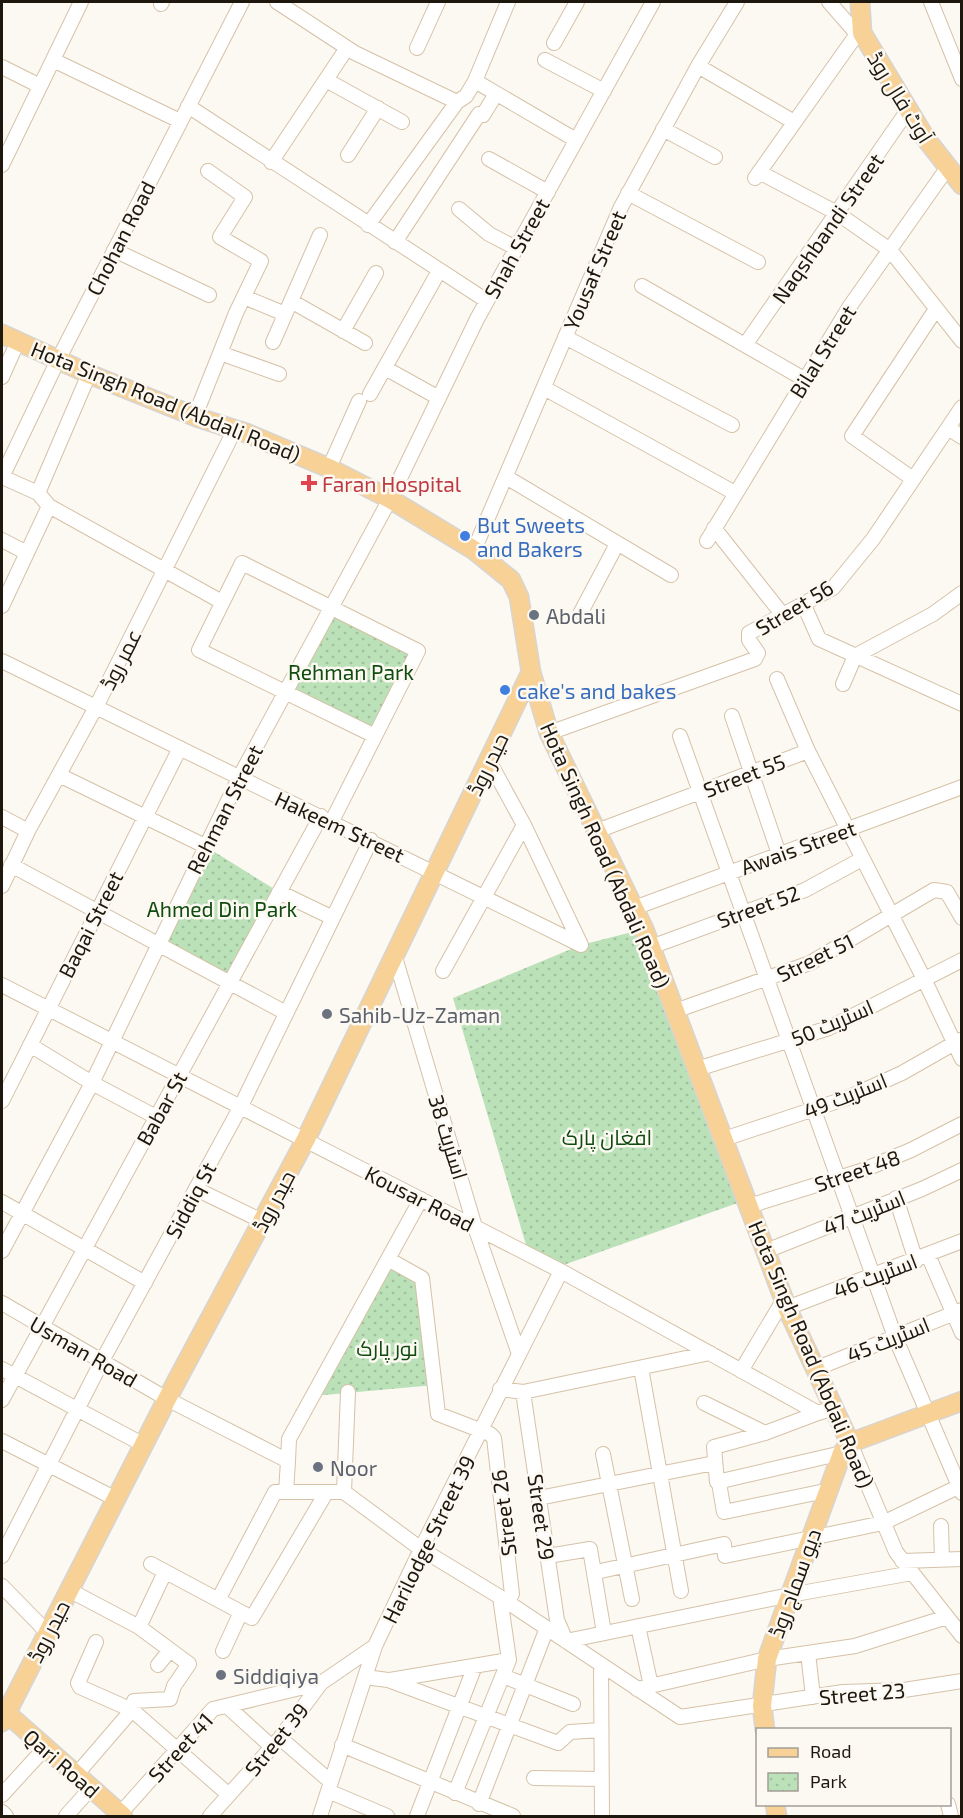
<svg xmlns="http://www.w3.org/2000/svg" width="963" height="1818" font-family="'Exo 2',Cairo,sans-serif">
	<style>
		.park { fill: url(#park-dots) }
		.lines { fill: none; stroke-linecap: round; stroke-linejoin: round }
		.minor-casing { stroke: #d5c2a7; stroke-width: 16 }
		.major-casing { stroke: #d6d5d3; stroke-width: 21 }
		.minor { stroke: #fff; stroke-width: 14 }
		.major { stroke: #f8d196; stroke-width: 18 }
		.health-dot { fill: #e0444e; stroke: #fcf8f2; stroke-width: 2 }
		.shop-dot { fill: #3f7fe0; stroke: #fcf8f2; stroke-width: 2 }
		.worship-dot { fill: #6b7280; stroke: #fcf8f2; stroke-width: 2 }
		.labels { text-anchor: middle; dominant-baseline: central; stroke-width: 5; stroke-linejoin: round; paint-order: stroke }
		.street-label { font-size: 21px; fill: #1e170d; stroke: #fcf8f2 }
		.health-label { font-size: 21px; fill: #be3a42; stroke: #fcf8f2; text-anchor: start }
		.shop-label { font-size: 21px; fill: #366cbe; stroke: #fcf8f2; text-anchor: start }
		.worship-label { font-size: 21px; fill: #5b616d; stroke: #fcf8f2; text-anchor: start }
		.park-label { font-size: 21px; fill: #0f4b0f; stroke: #fcf8f2 }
	</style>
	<defs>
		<pattern id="park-dots" width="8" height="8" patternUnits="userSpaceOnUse" patternTransform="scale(1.5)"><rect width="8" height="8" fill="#bbe1b8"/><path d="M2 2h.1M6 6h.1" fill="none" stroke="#a0c09d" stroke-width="1.8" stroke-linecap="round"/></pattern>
	</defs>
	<rect width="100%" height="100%" fill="#fcf8f2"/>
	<!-- park -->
	<path class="park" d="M331 607 418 651 375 736 284 693Z
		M205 846 279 892 231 982 157 943Z
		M644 929 746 1200 555 1268 529 1255 453 998 581 945Z
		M388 1259 422 1278 435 1385 313 1396Z"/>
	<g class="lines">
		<!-- minor casing -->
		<g class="minor-casing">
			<path id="minor" d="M277 2 355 53 457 102 368 225
				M829 2 857 34
				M931 2 962 79
				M161 4 162 2
				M554 43 577 2
				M417 48 438 2
				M53 60 180 121
				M545 60 604 91
				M698 66 794 122
				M2 67 40 86
				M326 80 402 122
				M475 81 508 2
				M457 102 466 96 475 81 576 140
				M188 106 487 301
				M663 129 715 157
				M348 155 378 108
				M489 159 548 192
				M271 162 347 48
				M2 165 81 2
				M759 172 837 213 890 250 962 341
				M755 178 857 34 862 33
				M628 193 758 262
				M459 209 489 234 516 248
				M395 242 479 114 483 115 496 94
				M114 250 209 295
				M642 286 804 379
				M244 297 285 314
				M291 301 365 343
				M343 331 376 273
				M565 337 732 425
				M273 342 320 235
				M745 345 908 110
				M220 353 279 374
				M385 368 439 398
				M89 374 38 493 49 506 222 602
				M2 377 18 341
				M544 388 735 493
				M370 394 439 271
				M195 416 236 313 261 261 220 237 245 197 208 171
				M948 428 962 437
				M329 468 359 401
				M2 477 58 360 242 2
				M2 477 38 493
				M506 477 671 575
				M913 479 852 436 936 309
				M714 528 782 614
				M2 540 27 553
				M707 541 850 306 948 167
				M474 550 621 207 698 66 737 2
				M803 603 819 639 962 704
				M2 606 49 506
				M581 612 617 544
				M2 661 581 945
				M777 679 808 751
				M843 684 855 656 933 614 962 593
				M732 716 779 854
				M549 733 755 659 758 653 749 640V633L833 588 873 539 962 407
				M680 736 895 1337 962 1493
				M489 761 524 825 581 945
				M59 775 205 846
				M2 817 28 831
				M332 821 418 651 242 563 199 650 375 736
				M597 831 808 751 924 979 962 1059
				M11 865 286 1013
				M2 886 28 831 96 707 235 429
				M279 892 333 918
				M634 908 962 787
				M651 947 805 890 862 859
				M394 954 475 1227 519 1354
				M443 971 524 825
				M2 985 561 1271 818 1413 834 1408
				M675 1011 810 963 934 890 947 892 962 918
				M30 1045 92 1083 156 1117
				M697 1069 829 1028 962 960
				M2 1101 180 748
				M724 1139 847 1098 902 1073 960 1040
				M196 1189 262 1221
				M896 1198 916 1261
				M2 1202 145 1283
				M749 1206 861 1171 911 1150 962 1124
				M2 1251 92 1083 239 778 390 499 477 319 653 2
				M766 1251 922 1189 962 1170
				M928 1255 962 1333
				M388 1259 422 1278 438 1414 490 1434 494 1438 512 1594 507 1602
				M2 1303 167 1399 288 1461 286 1492H344L421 1549 500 1597 680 1717 843 1692 904 1690 962 1681
				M787 1308 962 1241
				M641 1368 681 1591
				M2 1369 144 1445
				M815 1369 962 1310
				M741 1371 784 1299
				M500 1389 523 1392 710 1353
				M523 1392 557 1620 566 1641 790 1595 912 1573
				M2 1400 321 816
				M704 1403 765 1433
				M818 1413 765 1433 714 1447 717 1482 842 1453
				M2 1441 116 1499
				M850 1443 896 1552 962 1636
				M603 1454 632 1599
				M288 1461 289 1439 421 1199
				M719 1483 724 1512 830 1490
				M344 1492 348 1392
				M539 1498 714 1463
				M941 1526 942 1560
				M2 1556 102 1361 241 1106 371 840
				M548 1556 590 1549 604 1633
				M902 1561 962 1559
				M151 1564 252 1618 326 1493
				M596 1572 724 1544 725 1556 883 1523 962 1485
				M2 1586 47 1632
				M69 1590 139 1627 165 1572
				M218 1600 275 1492H286
				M638 1626 651 1686
				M96 1642 78 1683 80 1687 132 1710 134 1701 170 1699 174 1686 189 1664 139 1627
				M223 1651 241 1612
				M808 1653 813 1697
				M158 1665 170 1650
				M601 1665 602 1816
				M503 1676 573 1704
				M365 1677 388 1680 558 1743 570 1732 601 1730
				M390 1680 509 1660
				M637 1689 767 1659 855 1646 947 1617
				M227 1706 272 1747
				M280 1738 331 1782
				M342 1745 513 1816
				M76 1775 132 1710 229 1795
				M534 1778 602 1779
				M328 1791 387 1816
				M455 1793 509 1660 500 1597
				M2 1795 45 1748
				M479 1804 547 1628
				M948 1804 951 1816
				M2 1812 6 1816
				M120 1814 213 1709 321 1683
				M66 1816 91 1788
				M210 1816 280 1738 321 1683 375 1646
				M320 1816 375 1646 421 1549 561 1271
				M417 1816 475 1666"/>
		</g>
		<!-- major casing -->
		<g class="major-casing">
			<path id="major" d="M860 2 862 33 926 139 962 185
				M2 334 89 374 199 418 246 433 329 468 390 499 474 550 511 580 519 597 531 672 549 733 644 929 787 1308 850 1443
				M2 1709 123 1816
				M2 1722 167 1399 306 1139 531 672
				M765 1730 762 1706 767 1659 842 1453 850 1443 962 1401
				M775 1804 777 1816"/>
		</g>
		<!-- minor -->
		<use href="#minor" class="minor"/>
		<!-- major -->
		<use href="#major" class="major"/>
	</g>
	<!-- markers -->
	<path class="health-dot" d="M306 474h6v6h6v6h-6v6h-6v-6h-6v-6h6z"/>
	<g class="shop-dot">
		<circle cx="465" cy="536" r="6"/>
		<circle cx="505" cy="690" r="6"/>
	</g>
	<g class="worship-dot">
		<circle cx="534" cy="615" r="6"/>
		<circle cx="327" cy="1014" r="6"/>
		<circle cx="318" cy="1467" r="6"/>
		<circle cx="221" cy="1675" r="6"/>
	</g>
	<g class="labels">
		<!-- street labels -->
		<g class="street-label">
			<text transform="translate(901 97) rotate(58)">آوٹ فال روڈ</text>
			<text transform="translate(827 228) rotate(-55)">Naqshbandi Street</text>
			<text transform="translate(120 238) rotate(-63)">Chohan Road</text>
			<text transform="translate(516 248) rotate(-61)">Shah Street</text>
			<text transform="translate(594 270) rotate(-67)">Yousaf Street</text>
			<text transform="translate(822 351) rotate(-58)">Bilal Street</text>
			<text transform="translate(166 401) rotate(22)">Hota Singh Road (Abdali Road)</text>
			<text transform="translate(794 607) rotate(-31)">Street 56</text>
			<text transform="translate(120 659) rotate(-63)">عمر روڈ</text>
			<text transform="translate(487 764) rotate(-64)">حیدر روڈ</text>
			<text transform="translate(744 775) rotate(-21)">Street 55</text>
			<text transform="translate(224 809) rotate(-63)">Rehman Street</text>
			<text transform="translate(340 826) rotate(25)">Hakeem Street</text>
			<text transform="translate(798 847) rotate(-20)">Awais Street</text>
			<text transform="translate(606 855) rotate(66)">Hota Singh Road (Abdali Road)</text>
			<text transform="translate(758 906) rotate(-20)">Street 52</text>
			<text transform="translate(90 924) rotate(-63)">Baqai Street</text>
			<text transform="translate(815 957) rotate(-26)">Street 51</text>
			<text transform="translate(832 1022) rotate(-23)">اسٹریٹ 50</text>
			<text transform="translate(845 1095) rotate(-22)">اسٹریٹ 49</text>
			<text transform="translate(161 1108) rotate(-61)">Babar St</text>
			<text transform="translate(449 1137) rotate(73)">اسٹریٹ 38</text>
			<text transform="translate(857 1170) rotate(-19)">Street 48</text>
			<text transform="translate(420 1198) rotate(27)">Kousar Road</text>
			<text transform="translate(190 1200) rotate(-62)">Siddiq St</text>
			<text transform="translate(273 1201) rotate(-62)">حیدر روڈ</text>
			<text transform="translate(864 1212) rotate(-22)">اسٹریٹ 47</text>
			<text transform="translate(875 1275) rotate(-21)">اسٹریٹ 46</text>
			<text transform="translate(888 1339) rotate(-22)">اسٹریٹ 45</text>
			<text transform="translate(84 1351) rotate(30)">Usman Road</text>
			<text transform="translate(812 1354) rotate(67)">Hota Singh Road (Abdali Road)</text>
			<text transform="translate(503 1513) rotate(-97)">Street 26</text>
			<text transform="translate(542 1517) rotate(82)">Street 29</text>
			<text transform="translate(428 1539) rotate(-64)">Harilodge Street 39</text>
			<text transform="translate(794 1583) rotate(-70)">دیو سماج روڈ</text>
			<text transform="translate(48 1631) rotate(-63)">حیدر روڈ</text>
			<text transform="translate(862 1693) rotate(-5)">Street 23</text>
			<text transform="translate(276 1739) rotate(-51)">Street 39</text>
			<text transform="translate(180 1747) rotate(-48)">Street 41</text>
			<text transform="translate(62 1763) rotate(41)">Qari Road</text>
		</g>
		<!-- health labels -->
		<g class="health-label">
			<text x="322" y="483">Faran Hospital</text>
		</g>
		<!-- shop labels -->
		<g class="shop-label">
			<text x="477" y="524">But Sweets<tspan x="477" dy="24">and Bakers</tspan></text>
			<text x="517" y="690">cake's and bakes</text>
		</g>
		<!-- worship labels -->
		<g class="worship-label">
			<text x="546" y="615">Abdali</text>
			<text x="339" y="1014">Sahib-Uz-Zaman</text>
			<text x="330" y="1467">Noor</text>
			<text x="233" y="1675">Siddiqiya</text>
		</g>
		<!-- park labels -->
		<g class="park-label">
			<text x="351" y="671">Rehman Park</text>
			<text x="222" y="908">Ahmed Din Park</text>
			<text x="607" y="1136">افغان پارک</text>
			<text x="387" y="1347">نور پارک</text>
		</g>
	</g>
	<!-- border -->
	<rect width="963" height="1818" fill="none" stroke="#1e170d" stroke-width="6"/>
	<!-- legend -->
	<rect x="756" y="1728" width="195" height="78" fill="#fcf8f2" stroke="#a39e96" stroke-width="1.5"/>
	<rect x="768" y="1748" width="30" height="9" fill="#f8d196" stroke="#a39e96" stroke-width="1.5"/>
	<text x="810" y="1758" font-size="18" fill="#1e170d">Road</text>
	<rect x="768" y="1773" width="30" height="18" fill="url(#park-dots)" stroke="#a39e96" stroke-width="1.5"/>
	<text x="810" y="1788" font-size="18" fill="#1e170d">Park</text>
</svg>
